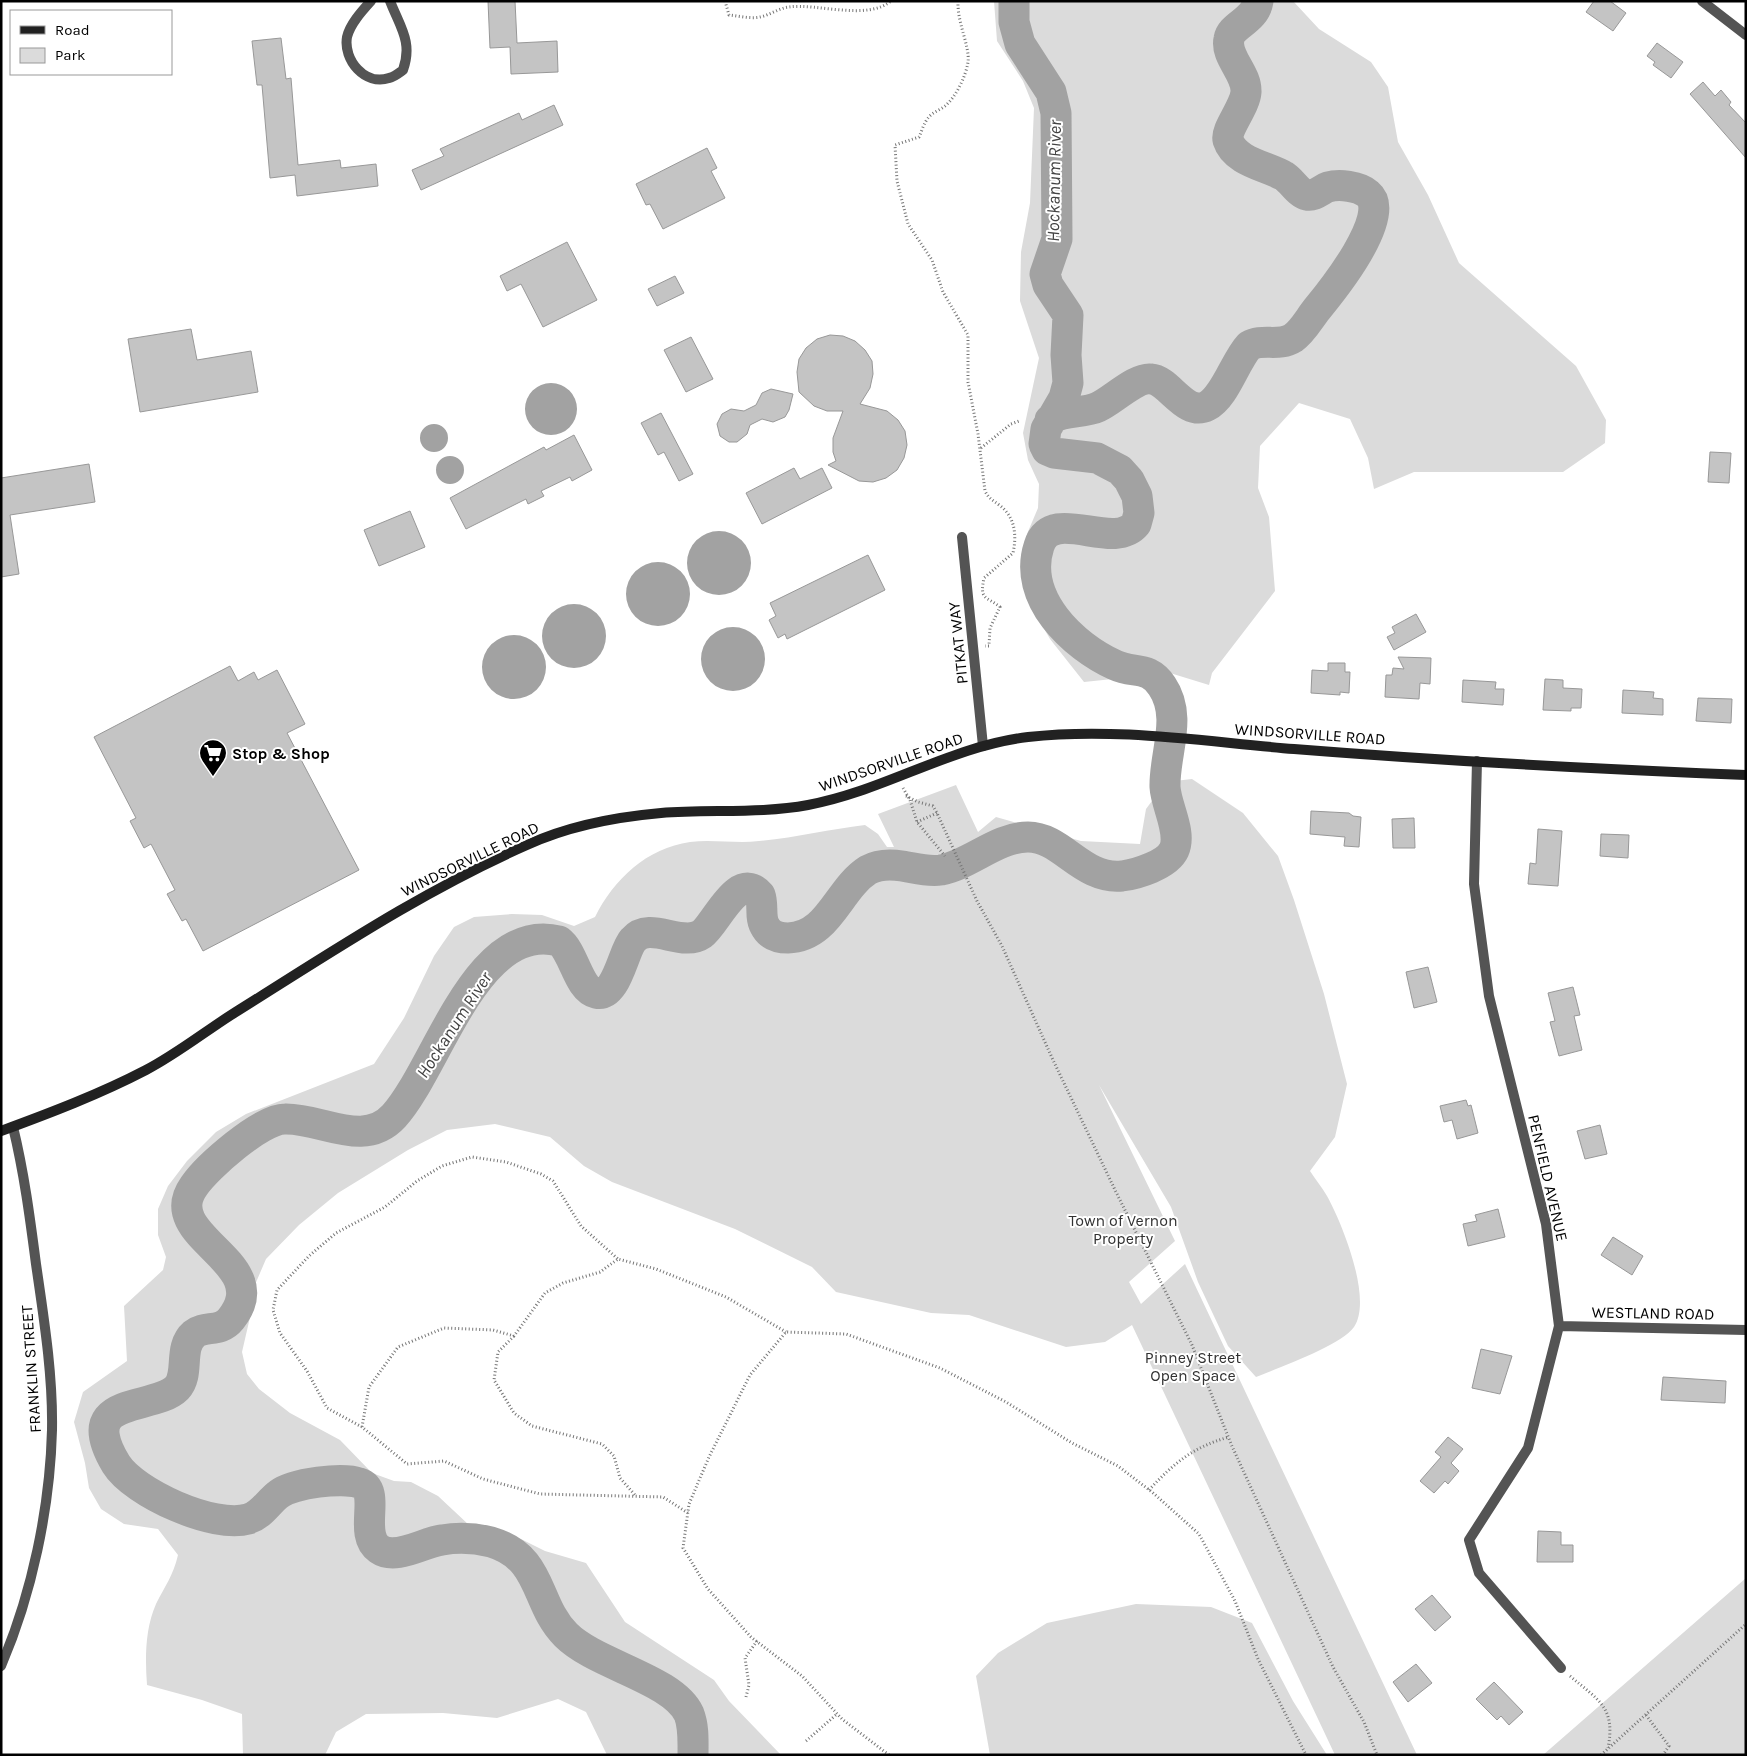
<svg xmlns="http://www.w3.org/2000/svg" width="1747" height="1756" font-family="Karla,sans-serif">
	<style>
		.green { fill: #dbdbdb }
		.water { fill: #a2a2a2 }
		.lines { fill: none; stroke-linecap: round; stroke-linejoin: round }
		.river { stroke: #a2a2a2; stroke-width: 31 }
		.building { fill: #c4c4c4; stroke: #989898 }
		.path { stroke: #767676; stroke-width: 3; stroke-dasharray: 1 2.5; stroke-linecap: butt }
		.minor { stroke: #545454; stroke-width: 10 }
		.secondary { stroke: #212121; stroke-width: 10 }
		.labels { text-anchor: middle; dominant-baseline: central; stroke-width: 4; stroke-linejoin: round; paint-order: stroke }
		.street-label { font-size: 16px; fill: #000; stroke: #fff }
		.poi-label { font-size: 16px; font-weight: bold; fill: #000; stroke: #fff; text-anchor: start }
		.park-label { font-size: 16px; fill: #323232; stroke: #fff }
		.water-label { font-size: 18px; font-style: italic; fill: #434343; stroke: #fff }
	</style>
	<rect width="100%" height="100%" fill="#fff"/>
	<!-- green -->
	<path class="green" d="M994 1H1293L1319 29 1371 62 1388 87 1398 142 1428 195 1459 263 1576 366 1606 420 1605 443 1563 472H1414L1374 489 1368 458 1350 419 1299 403 1260 446 1258 488 1269 517 1275 591 1212 673 1209 685 1170 673 1084 682 1050 639 1032 608 1027 534 1038 508 1039 484 1028 460 1023 433 1039 358 1020 301 1021 252 1030 203 1034 108 1023 81 997 41Z
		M1192 779 1243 813 1278 856 1294 900 1324 994 1347 1084 1335 1137 1310 1171C1315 1179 1322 1187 1327 1196 1342 1223 1373 1299 1354 1327 1342 1345 1278 1368 1256 1377L1228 1346 1198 1282 1171 1207 1099 1085 1175 1241 1129 1282 1141 1304 1185 1264 1417 1755H1335L1132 1325 1105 1342 1066 1347 969 1315 931 1313 836 1292 812 1267 735 1229 612 1182 584 1166 550 1137 495 1124 447 1130 408 1150 338 1193 299 1225 266 1259 254 1287 251 1313 242 1352 247 1374 259 1389 290 1413 340 1440 372 1473 394 1481 411 1482 438 1496 469 1525 521 1539 545 1551 586 1563 625 1622 714 1680 729 1701 781 1755H607L586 1712 558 1699 497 1718 443 1713 366 1714 336 1732 325 1755H243L242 1714 202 1700 147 1685C145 1658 145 1629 156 1604 165 1586 173 1576 178 1555L158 1529 124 1524 101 1509 89 1488 85 1463 74 1422 83 1392 127 1361 124 1306 163 1270 166 1257 158 1235V1209L168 1186 187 1161 216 1132 246 1114 374 1064 404 1018 434 956 454 927 474 917 512 914 542 915 574 926 595 917C614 879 647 848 690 842 713 839 737 844 759 841 795 838 830 829 865 825L878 834 887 847H894L878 814 956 785 978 832 996 817 1081 841 1140 844 1146 809 1166 782Z
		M1746 1578V1755H1543Z
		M1136 1604 1211 1607 1252 1623 1293 1701 1327 1755H990L976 1676 998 1653 1047 1623Z"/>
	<!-- water -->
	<path class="water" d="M525 409a26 26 0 1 1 52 0a26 26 0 1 1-52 0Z
		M420 438a14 14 0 1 1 28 0a14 14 0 1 1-28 0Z
		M436 470a14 14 0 1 1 28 0a14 14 0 1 1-28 0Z
		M687 563a32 32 0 1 1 64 0a32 32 0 1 1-64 0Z
		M626 594a32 32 0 1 1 64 0a32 32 0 1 1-64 0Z
		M542 636a32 32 0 1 1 64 0a32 32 0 1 1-64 0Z
		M701 659a32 32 0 1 1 64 0a32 32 0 1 1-64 0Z
		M482 667a32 32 0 1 1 64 0a32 32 0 1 1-64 0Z"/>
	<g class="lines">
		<!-- river -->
		<path class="river" d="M1050 420C1062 410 1083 414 1098 407 1112 401 1136 377 1151 379 1169 380 1185 417 1207 406 1225 397 1235 361 1249 346 1262 338 1279 347 1293 338 1303 331 1309 319 1317 309 1331 292 1393 215 1368 194 1359 186 1339 184 1328 187 1322 189 1314 197 1307 195 1298 193 1292 181 1284 176 1267 166 1235 162 1228 140 1225 130 1245 107 1246 92 1247 73 1225 57 1229 39 1231 25 1255 21 1258 1
			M693 1755C693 1741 694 1727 689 1714 673 1679 596 1665 566 1635 534 1603 544 1558 491 1542 475 1538 459 1537 442 1540 424 1542 396 1561 379 1549 357 1534 383 1490 359 1483 343 1477 293 1483 279 1494 268 1502 262 1515 248 1519 214 1529 134 1493 116 1464 74 1394 153 1412 177 1388 190 1374 178 1348 194 1334 205 1325 220 1333 231 1319 277 1261 157 1238 194 1186 207 1167 261 1119 285 1119 322 1118 364 1149 394 1116 437 1069 476 920 559 941 574 952 578 989 596 993 617 998 623 951 633 940 650 920 682 948 702 934 716 924 738 869 760 895 764 906 759 918 766 928 771 936 779 938 788 938 829 937 838 889 868 870 879 864 890 864 902 866 915 868 927 872 941 870 971 864 997 837 1028 837 1062 837 1082 880 1122 876 1137 874 1167 865 1174 850 1182 832 1166 806 1165 787 1164 754 1183 717 1162 686 1148 665 1134 674 1115 665 1073 646 1022 598 1039 546 1052 505 1113 552 1136 524L1139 513 1137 496 1129 480 1120 470 1097 458 1054 453 1047 450 1044 444 1046 429 1064 398 1068 383 1066 355 1068 315 1048 285 1045 274 1057 239 1056 113 1051 92 1020 44 1014 22V1"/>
	</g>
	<!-- building -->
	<path class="building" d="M488 1H515L517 43 557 41 558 72 511 74 510 47 490 48Z
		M1594 1H1610L1626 13 1613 31 1586 12Z
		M281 38 286 79 291 78 298 165 340 160 341 168 376 164 378 186 297 196 295 175 270 178 262 85H257L252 41Z
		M1657 43 1683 62 1671 78 1653 65 1655 62 1647 56Z
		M1703 82 1715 96 1721 90 1731 102 1729 105 1746 123V158L1690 94Z
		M554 105 563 125 421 190 412 170 444 156 440 149 519 113 522 120Z
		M707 148 717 168 711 171 725 198 663 229 650 204 646 205 636 184Z
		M567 242 597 300 543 327 521 284 507 291 500 276Z
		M675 276 684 293 657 306 648 289Z
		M191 329 197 360 251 351 258 392 140 412 128 339Z
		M830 335 843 336 855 341 865 350 872 361 873 374 870 388 860 404 887 411 898 420 905 431 907 445 904 458 897 470 886 478 873 482 859 481 828 465 836 461 833 452V438L843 411H827L814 406 799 392 797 372 799 359 806 348 817 339Z
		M691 337 713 379 686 392 664 350Z
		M771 389 793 394 789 410 785 417 773 422 762 419 750 425 747 434 737 442H729L720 436 717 424 722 414 731 409 744 411 756 405 762 393Z
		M661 413 693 474 679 481 664 452 658 455 641 423Z
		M574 435 592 470 572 481 570 477 541 491 544 496 528 504 526 499 466 529 450 498 544 447 546 450Z
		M1710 452 1731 453 1729 483 1708 482Z
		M89 464 95 502 10 515 19 574 1 577V478Z
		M794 468 800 479 822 468 832 488 762 524 746 493Z
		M410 511 425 547 379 566 364 530Z
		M868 555 885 590 787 639 785 634 778 638 769 620 776 616 770 603Z
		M1416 614 1426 632 1394 650 1387 637 1395 633 1392 627Z
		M1398 657 1431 658 1430 684 1420 683 1419 699 1385 697 1386 675H1392L1393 668 1404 669Z
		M1328 663H1345V672H1350L1349 693 1340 692V695L1311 693 1312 670 1328 671Z
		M230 666 238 681 254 672 258 680 277 670 305 724 287 733 359 870 203 951 186 919 182 921 167 894 175 890 151 844 144 848 130 821 136 818 94 737Z
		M1545 679 1563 680V688L1582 689 1581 708H1571V711L1543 710Z
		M1463 680 1496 682 1495 689H1504L1503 705 1462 702Z
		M1623 690 1654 692 1653 698 1663 699V715L1622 713Z
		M1698 698 1732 699 1731 723 1696 721Z
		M1311 811 1349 813 1353 816 1361 817 1359 847 1344 846 1345 837 1310 834Z
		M1414 818 1415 848H1393L1392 819Z
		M1538 829 1562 831 1558 886 1528 884 1530 863 1536 864Z
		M1601 834 1629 835 1628 858 1600 856Z
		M1428 967 1437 1002 1414 1008 1406 972Z
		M1573 987 1580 1015 1574 1016 1582 1050 1559 1056 1550 1022 1555 1021 1548 993Z
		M1466 1100 1468 1106 1471 1105 1478 1133 1457 1139 1452 1120 1444 1122 1440 1106Z
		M1600 1125 1607 1154 1585 1159 1577 1131Z
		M1498 1209 1505 1237 1468 1246 1463 1224 1477 1221 1475 1215Z
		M1613 1237 1643 1256 1632 1275 1601 1255Z
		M1481 1349 1512 1356 1500 1394 1472 1388Z
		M1663 1377 1726 1381 1725 1403 1661 1400Z
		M1448 1437 1463 1449 1451 1463 1459 1471 1448 1484 1445 1481 1434 1493 1420 1481 1441 1457 1435 1452Z
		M1538 1531 1561 1532V1545H1573V1562H1537Z
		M1432 1595 1451 1617 1435 1631 1415 1609Z
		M1416 1664 1432 1683 1408 1702 1393 1682Z
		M1494 1682 1523 1712 1509 1725 1501 1716 1497 1720 1476 1699Z"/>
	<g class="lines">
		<!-- path -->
		<path class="path" d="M725 1 729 15C739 16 750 19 760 17 770 15 779 8 789 7 817 3 867 21 891 1
			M958 1C957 23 970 46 968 62 966 76 956 97 945 106 940 110 933 112 929 117 924 122 922 131 919 137L895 145 897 181 908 224 932 260 943 292 968 335V382L978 434 985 491C989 499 993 500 999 505 1015 516 1017 535 1013 553L984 578C979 601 987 596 1000 607L990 628 989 646H985
			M981 448 1011 424 1019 421
			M903 788 910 800 917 822 945 856
			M906 796 918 802 933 806 937 813 977 901 1002 946 1053 1060 1116 1192 1192 1345 1231 1444 1333 1667 1364 1722 1377 1755
			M917 822 937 813
			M514 1336 498 1352 494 1380 514 1413 532 1426 602 1444 614 1456 620 1478 635 1495
			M362 1427 327 1408 307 1371 280 1333 273 1310 277 1290 309 1256 336 1233 385 1207 417 1181 442 1166 472 1157 506 1162 541 1174 553 1181 581 1226 618 1259
			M1149 1490C1174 1463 1193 1447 1229 1437
			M688 1513 663 1497 540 1494 483 1479 444 1461 407 1464 362 1427 369 1387 398 1347 444 1328 493 1330 514 1336 545 1293 563 1283 600 1272 618 1259 656 1269 726 1297 786 1332
			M1570 1676C1598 1700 1616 1707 1608 1748
			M746 1697 749 1685 745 1658 757 1641
			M1646 1715 1669 1746 1663 1755
			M806 1741 837 1714
			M889 1755 842 1719 802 1676 751 1637 708 1589 683 1548 689 1504 709 1457 750 1375 786 1332 846 1334 940 1368 1006 1402 1072 1443 1118 1466 1152 1492 1199 1534 1235 1601 1258 1659 1306 1755
			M1601 1755 1746 1624"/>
		<!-- minor -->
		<path class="minor" d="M371 1C362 11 350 24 347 37 343 60 365 86 389 78 394 77 399 73 403 70 413 42 400 27 390 1
			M1702 1 1746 35
			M962 537 983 746
			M1477 761 1474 884 1489 996 1546 1224 1559 1326 1528 1448 1469 1540 1479 1573 1561 1668
			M1559 1326 1746 1330
			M1 1666C32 1594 50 1508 52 1430 53 1375 44 1319 36 1264 30 1218 24 1172 13 1127"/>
		<!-- secondary -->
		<path class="secondary" d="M1 1131C50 1113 100 1094 146 1070 175 1055 203 1033 231 1015 327 955 422 891 527 845 568 826 616 817 661 813 709 809 760 814 808 805 884 791 951 746 1028 737 1117 727 1206 742 1294 749 1445 761 1595 769 1746 775"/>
	</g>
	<!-- icons -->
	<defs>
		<g id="supermarket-pin" transform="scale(1.4375)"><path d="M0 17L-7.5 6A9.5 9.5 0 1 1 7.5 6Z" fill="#000" stroke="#fff"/><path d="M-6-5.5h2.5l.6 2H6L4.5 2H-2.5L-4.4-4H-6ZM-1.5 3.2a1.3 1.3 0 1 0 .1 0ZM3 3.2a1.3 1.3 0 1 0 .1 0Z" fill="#fff"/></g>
	</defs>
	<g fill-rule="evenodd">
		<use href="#supermarket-pin" x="213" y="753"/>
	</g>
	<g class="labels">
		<!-- street labels -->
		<g class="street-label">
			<text transform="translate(958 643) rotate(-96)">PITKAT WAY</text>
			<text transform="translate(1310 734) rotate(4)">WINDSORVILLE ROAD</text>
			<text transform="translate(891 762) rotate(-19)">WINDSORVILLE ROAD</text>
			<text transform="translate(470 859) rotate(-26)">WINDSORVILLE ROAD</text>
			<text transform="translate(1548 1178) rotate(77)">PENFIELD AVENUE</text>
			<text transform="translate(1653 1313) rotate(1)">WESTLAND ROAD</text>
			<text transform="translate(31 1369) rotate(-94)">FRANKLIN STREET</text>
		</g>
		<!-- poi labels -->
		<g class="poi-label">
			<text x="232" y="753">Stop &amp; Shop</text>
		</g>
		<!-- park labels -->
		<g class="park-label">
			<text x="1123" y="1220">Town of Vernon<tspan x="1123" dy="18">Property</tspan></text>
			<text x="1193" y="1357">Pinney Street<tspan x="1193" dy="18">Open Space</tspan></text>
		</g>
		<!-- water labels -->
		<g class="water-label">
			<text transform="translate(1054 181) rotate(-89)">Hockanum River</text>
			<text transform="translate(454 1025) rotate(-57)">Hockanum River</text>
		</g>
	</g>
	<!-- border -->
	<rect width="1747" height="1756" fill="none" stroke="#000000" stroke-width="5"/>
	<!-- legend -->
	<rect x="10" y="10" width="162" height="65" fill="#ffffff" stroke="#999999"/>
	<rect x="20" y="26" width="25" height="8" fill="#212121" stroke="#999999"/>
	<text x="55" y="35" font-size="15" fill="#000000">Road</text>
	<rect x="20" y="48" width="25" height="15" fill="#dbdbdb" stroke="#999999"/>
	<text x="55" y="60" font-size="15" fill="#000000">Park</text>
</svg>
